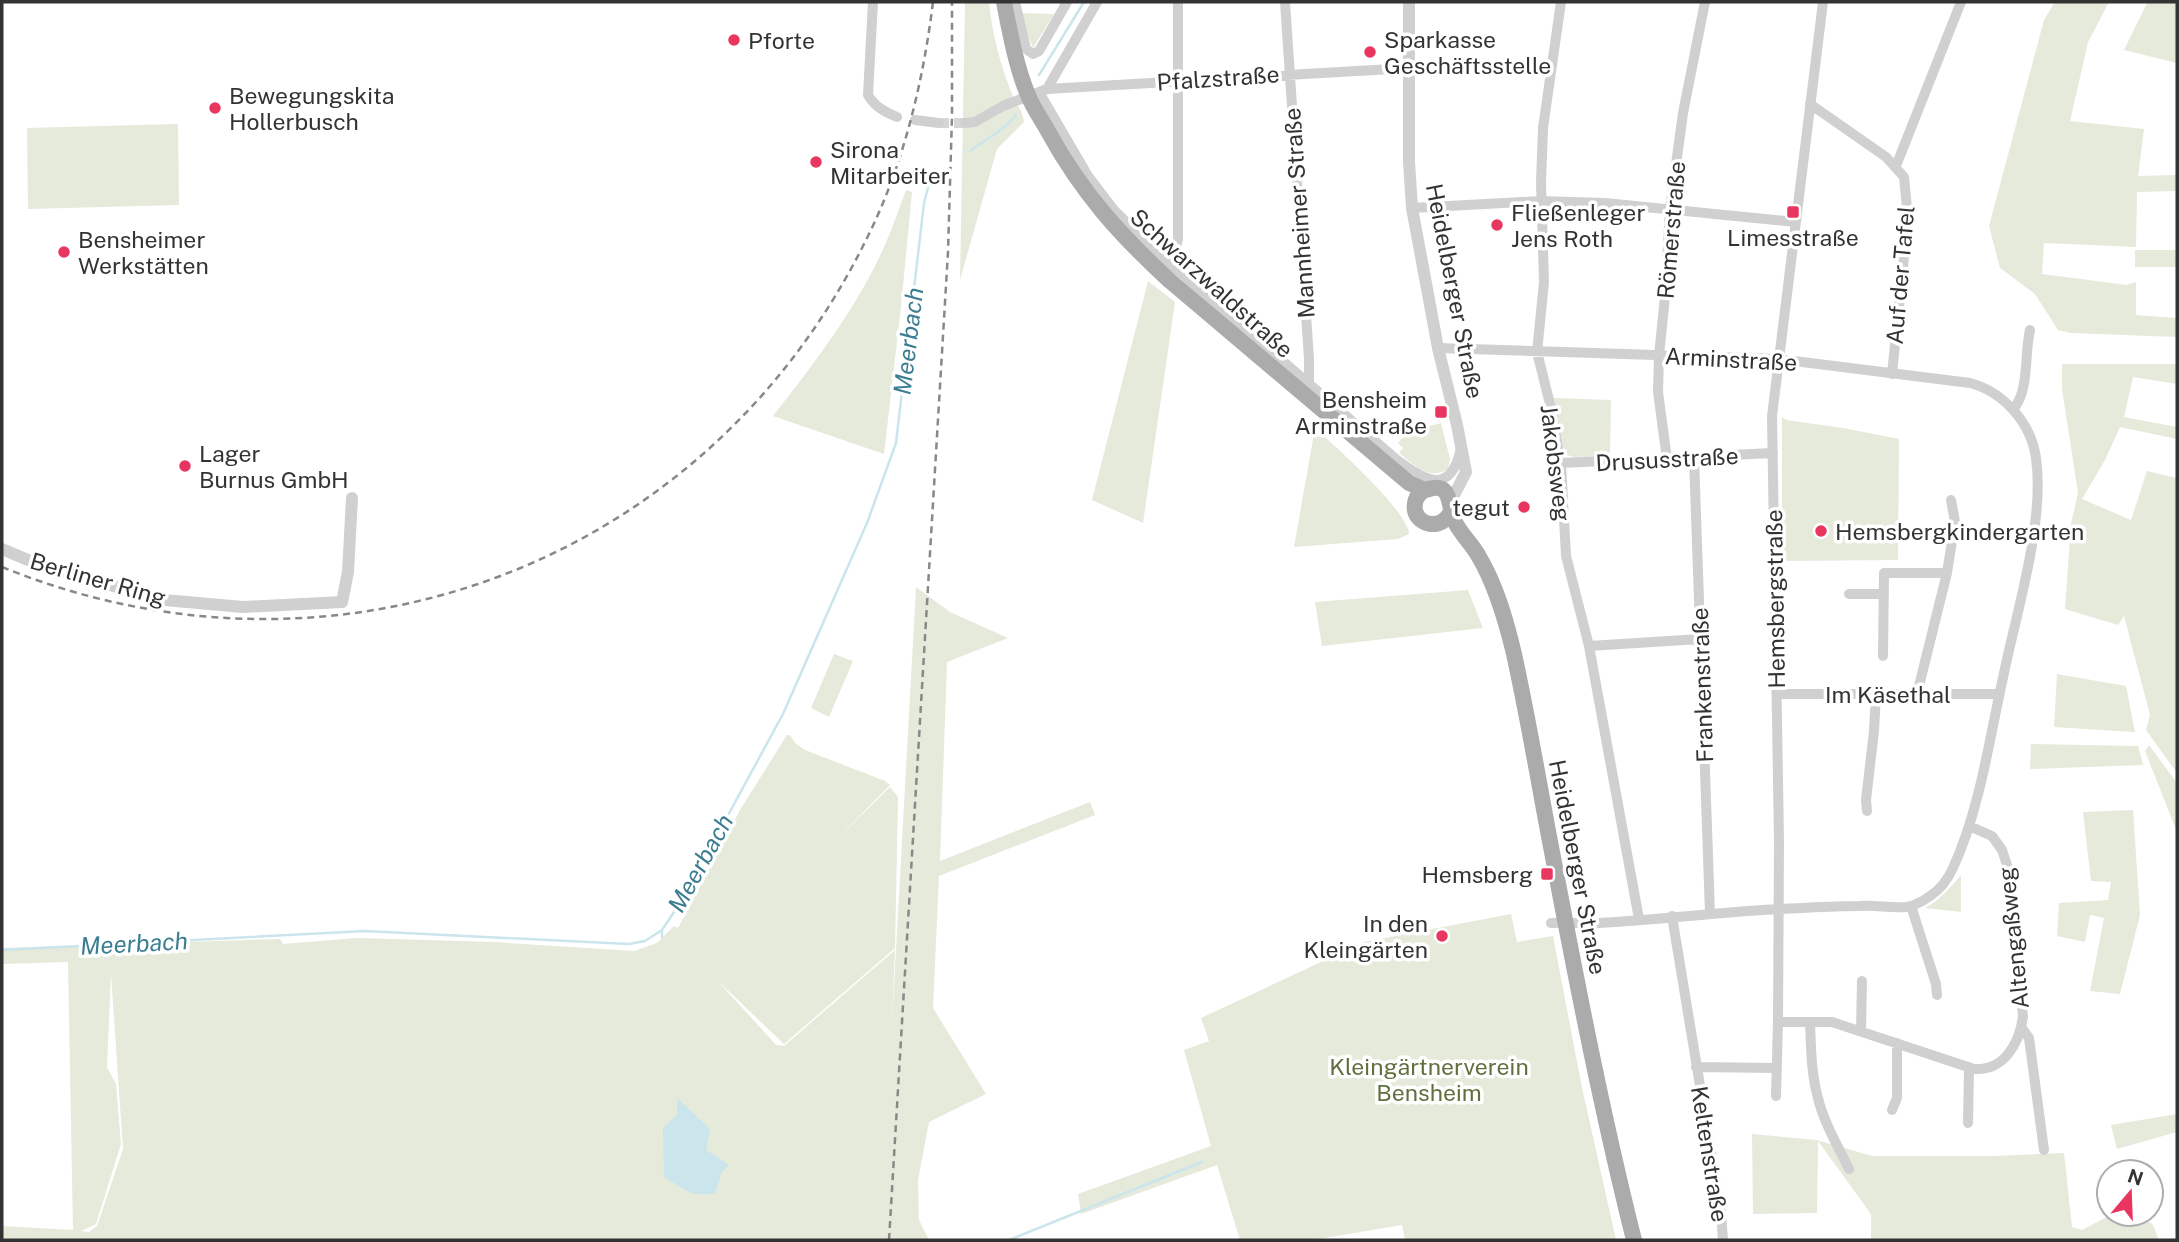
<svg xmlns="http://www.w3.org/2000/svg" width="2179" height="1242" font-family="'Public Sans',sans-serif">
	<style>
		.green { fill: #e5eadb; fill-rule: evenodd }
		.water { fill: #cbe5ec }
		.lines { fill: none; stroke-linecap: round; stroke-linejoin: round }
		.stream { stroke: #cbe5ec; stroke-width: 2.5 }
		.minor-tunnel { stroke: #d6d6d6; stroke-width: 10; stroke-dasharray: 10 5; stroke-linecap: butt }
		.minor { stroke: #d0d0d0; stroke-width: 10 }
		.tertiary { stroke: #d0d0d0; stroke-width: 12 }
		.primary { stroke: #ababab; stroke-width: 16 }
		.rail { stroke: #888; stroke-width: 2.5; stroke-dasharray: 7 5; stroke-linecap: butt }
		.poi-dot { fill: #e83661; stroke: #fff; stroke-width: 2.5 }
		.labels { text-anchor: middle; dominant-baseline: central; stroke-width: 7; stroke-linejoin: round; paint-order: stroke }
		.poi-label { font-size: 23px; fill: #333; stroke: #fff; text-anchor: start }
		.street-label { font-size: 23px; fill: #333; stroke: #fff }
		.park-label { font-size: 23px; fill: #5e703e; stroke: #fff }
		.water-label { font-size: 24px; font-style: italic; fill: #3c7e91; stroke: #fff }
	</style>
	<rect width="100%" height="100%" fill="#fff"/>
	<!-- green -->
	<path class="green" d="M965 2H989C992 33 1000 63 1011 92 1015 102 1023 111 1024 122L997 149 960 280Z
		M2055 2H2109L2088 42 2070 121 2144 129 2138 176 2177 175V191L2137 192 2136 247 2044 243 2042 274 2127 285 2136 282V315L2177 318V337L2071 333 2058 330 2035 294 2000 268 1989 226 2044 20Z
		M2145 2H2177V63L2124 50 2147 3Z
		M1018 13 1054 14 1033 48Z
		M178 124 179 205 28 209 27 128Z
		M906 190 912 192 901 307 884 454 773 416C814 364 858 306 885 245 893 227 899 208 906 190Z
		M2135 250H2177V267H2135Z
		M1148 281 1175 302 1143 523 1092 500Z
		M2062 364H2177V384L2133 377 2124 417 2177 427V439L2120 427 2105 460 2082 499 2131 520 2147 471 2177 478V773L2146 730 2150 715 2124 616 2118 625 2065 609 2071 524 2078 493 2062 389Z
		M1554 398 1611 400 1610 456 1574 457 1567 455 1564 449Z
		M1782 417 1786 420 1843 428 1899 439 1898 560 1782 561Z
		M1441 423 1450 459 1448 469C1429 481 1414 465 1399 453L1403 448 1398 443 1407 432Z
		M1315 428C1335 446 1408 511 1409 534L1398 539 1294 547Z
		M916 587 950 612 1008 638 947 662 940 861 1090 802 1095 815 939 876 933 1008 986 1094 929 1122 918 1180 919 1220 929 1240H2V1226L73 1230 68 962 2 964V948L280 939 283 944 357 938 494 942 634 951 657 943 674 926 678 928 740 810 787 735H790L795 743 805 750 885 781 890 785 833 843 890 787 898 797 895 948 784 1044 716 979 776 1045 784 1046 895 950 892 1023ZM111 974 123 1149 97 1226 89 1232 81 1231 96 1224 121 1144 116 1084 107 1067Z
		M1468 590 1483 628 1322 646 1315 602Z
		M834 654 853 661 829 717 811 708Z
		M2057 674 2126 686 2135 732 2054 727Z
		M2031 744 2138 746 2143 765 2030 769Z
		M2149 745 2177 783V832L2145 751Z
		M2133 810 2140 915 2120 994 2090 991 2104 918 2090 915 2085 942 2057 936 2059 903 2108 900 2111 882 2091 881 2083 812Z
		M1961 875V912L1925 908C1941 899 1950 888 1961 875Z
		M1511 914 1517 942 1553 936 1581 1083 1616 1240H1405L1402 1225 1313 1240H1240L1217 1165 1081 1214 1078 1194 1211 1146 1184 1050 1209 1041 1201 1018 1364 942Z
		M2177 1114V1132L2117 1149 2111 1125Z
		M1752 1134 1817 1140 1872 1156H1994L2064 1153 2072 1227 2082 1230 2107 1217 2141 1214 2153 1225 2159 1240H1871V1214L1818 1141 1817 1213 1753 1214Z"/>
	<!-- water -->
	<path class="water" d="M677 1098 710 1129 706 1150 729 1165 722 1172 715 1194H692L664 1177 663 1128 677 1115Z"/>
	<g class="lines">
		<!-- stream -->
		<path class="stream" d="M1039 75 1084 2
			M970 151C988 137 1000 134 1016 115
			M662 930V937
			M2 950 365 931 629 944 645 941 662 930 682 900 783 714 867 523 896 443 924 203 931 176 935 169
			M1009 1240 1202 1162"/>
		<!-- minor-tunnel -->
		<path class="minor-tunnel" d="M939 123H965"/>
		<!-- minor -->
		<path class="minor" d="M873 2 868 95C875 107 885 112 897 117
			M1015 2 1026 49 1033 54 1039 51 1067 2
			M1285 2 1309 359V383
			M1561 2 1543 128 1541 182 1544 282 1537 352 1551 408 1561 463 1566 556 1589 646 1639 919
			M1047 89 1097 2
			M1039 92 1088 176 1114 210 1160 255 1397 460C1425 481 1451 496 1461 448
			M1810 104 1886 157 1904 177 1908 218 1892 374
			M915 120 939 123
			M965 123 975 122 1003 106 1047 89 1409 68
			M1896 166 1961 2
			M1412 208 1541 201 1605 203 1796 222
			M1172 266 1178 239V2
			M1438 348 1778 359 1970 383C2004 392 2031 423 2036 458 2045 522 2017 610 2004 673 1990 735 1980 810 1953 868 1948 879 1941 889 1930 896 1923 901 1915 906 1906 907 1891 908 1874 905 1859 906 1832 906 1806 908 1779 909 1719 912 1659 920 1599 923 1583 924 1567 922 1551 923
			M2013 410C2030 389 2024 355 2030 330
			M1694 458 1710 913
			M1667 459 1658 392 1659 355 1665 297 1670 209 1683 113 1705 2
			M1561 463 1773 453
			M1849 594H1884
			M1589 646 1700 639
			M1883 656 1884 573H1947
			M1777 694H1999
			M1917 694 1947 573 1955 522 1951 500
			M1867 811 1866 800 1874 731 1876 694
			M1911 906 1936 984 1937 995
			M1672 916 1721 1213 1723 1240
			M1778 1022H1832L1974 1069C2004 1071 2019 1044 2023 1017L2010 874 2002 850 1992 836 1969 826
			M1810 1022C1811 1047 1811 1073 1818 1098 1824 1123 1838 1146 1849 1169
			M2021 1027 2029 1038 2044 1150
			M1861 1031 1862 981
			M1696 1067 1777 1068
			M1776 1096 1778 1022 1779 841 1772 416 1823 2
			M1892 1110 1897 1098V1043
			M1968 1123 1969 1067"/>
		<!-- tertiary -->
		<path class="tertiary" d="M1409 2V162L1412 208 1438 348 1457 425 1466 472 1451 501
			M2 549 28 560 133 592 164 600 243 607 342 602 348 572 352 498"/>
		<!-- primary -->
		<path class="primary" d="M1004 2C1010 33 1016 66 1028 95 1033 108 1042 120 1049 133 1082 193 1120 235 1170 281L1409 483 1425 490
			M1452 509C1444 533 1411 526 1415 503 1416 496 1422 490 1429 489 1453 482 1448 508 1454 520 1459 532 1471 543 1478 555 1496 585 1506 620 1514 654 1527 713 1537 772 1548 831 1574 968 1600 1105 1634 1240"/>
		<!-- rail -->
		<path class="rail" d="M2 567C336 703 706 565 866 240 903 167 923 83 933 2
			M889 1240 948 252 952 116V2"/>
	</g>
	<!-- markers -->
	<g class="poi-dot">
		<circle cx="734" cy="40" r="7"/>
		<circle cx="1370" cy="52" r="7"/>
		<circle cx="215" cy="108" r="7"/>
		<circle cx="816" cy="162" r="7"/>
		<rect x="1786" y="205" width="14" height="14" rx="3.5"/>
		<circle cx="1497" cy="225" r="7"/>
		<circle cx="64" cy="252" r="7"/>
		<rect x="1434" y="405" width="14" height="14" rx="3.5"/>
		<circle cx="185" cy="466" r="7"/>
		<circle cx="1524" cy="507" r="7"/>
		<circle cx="1821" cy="531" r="7"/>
		<rect x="1540" y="867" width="14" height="14" rx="3.5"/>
		<circle cx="1442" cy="936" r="7"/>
	</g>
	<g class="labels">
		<!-- poi labels -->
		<g class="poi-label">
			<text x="1384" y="39">Sparkasse<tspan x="1384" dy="26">Geschäftsstelle</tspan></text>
			<text x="748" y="40">Pforte</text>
			<text x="229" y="95">Bewegungskita<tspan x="229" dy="26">Hollerbusch</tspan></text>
			<text x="830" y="149">Sirona<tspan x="830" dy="26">Mitarbeiter</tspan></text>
			<text x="1511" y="212">Fließenleger<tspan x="1511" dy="26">Jens Roth</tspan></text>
			<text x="1793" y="237" text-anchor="middle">Limesstraße</text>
			<text x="78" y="239">Bensheimer<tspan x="78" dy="26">Werkstätten</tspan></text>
			<text x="1427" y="399" text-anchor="end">Bensheim<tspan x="1427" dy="26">Arminstraße</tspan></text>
			<text x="199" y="453">Lager<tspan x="199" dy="26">Burnus GmbH</tspan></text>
			<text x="1510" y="507" text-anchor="end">tegut</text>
			<text x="1835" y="531">Hemsbergkindergarten</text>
			<text x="1533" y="874" text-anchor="end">Hemsberg</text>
			<text x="1428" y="923" text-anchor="end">In den<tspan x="1428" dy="26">Kleingärten</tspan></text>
		</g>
		<!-- street labels -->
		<g class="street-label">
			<text transform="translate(1218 78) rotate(-4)">Pfalzstraße</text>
			<text transform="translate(1299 213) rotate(-94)">Mannheimer Straße</text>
			<text transform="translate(1671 230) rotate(-85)">Römerstraße</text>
			<text transform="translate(1900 275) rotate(-85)">Auf der Tafel</text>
			<text transform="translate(1212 283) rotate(42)">Schwarzwaldstraße</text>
			<text transform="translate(1455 291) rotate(79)">Heidelberger Straße</text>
			<text transform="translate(1731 359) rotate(3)">Arminstraße</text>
			<text transform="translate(1667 459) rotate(-3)">Drususstraße</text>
			<text transform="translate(1556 463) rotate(83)">Jakobsweg</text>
			<text transform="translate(98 579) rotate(16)">Berliner Ring</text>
			<text transform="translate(1775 599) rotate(-91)">Hemsbergstraße</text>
			<text transform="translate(1702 685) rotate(-92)">Frankenstraße</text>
			<text x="1888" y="694">Im Käsethal</text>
			<text transform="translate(1578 867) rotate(79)">Heidelberger Straße</text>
			<text transform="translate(2013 938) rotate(-96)">Altengaßweg</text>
			<text transform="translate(1710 1154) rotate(81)">Keltenstraße</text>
		</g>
		<!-- park labels -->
		<g class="park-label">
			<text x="1429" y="1066">Kleingärtnerverein<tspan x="1429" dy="26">Bensheim</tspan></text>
		</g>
		<!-- water labels -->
		<g class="water-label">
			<text transform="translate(908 341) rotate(-83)">Meerbach</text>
			<text transform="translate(700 863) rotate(-61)">Meerbach</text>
			<text transform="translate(134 943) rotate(-3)">Meerbach</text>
		</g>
	</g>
	<!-- border -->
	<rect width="2179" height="1242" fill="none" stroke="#333333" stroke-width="7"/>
	<!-- north arrow -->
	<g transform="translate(2130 1193) rotate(19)"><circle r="33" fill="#ffffff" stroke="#adadad" stroke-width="2"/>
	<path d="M0-5L12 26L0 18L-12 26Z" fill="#e83661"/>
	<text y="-10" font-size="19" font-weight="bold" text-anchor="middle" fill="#333333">N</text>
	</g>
</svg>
